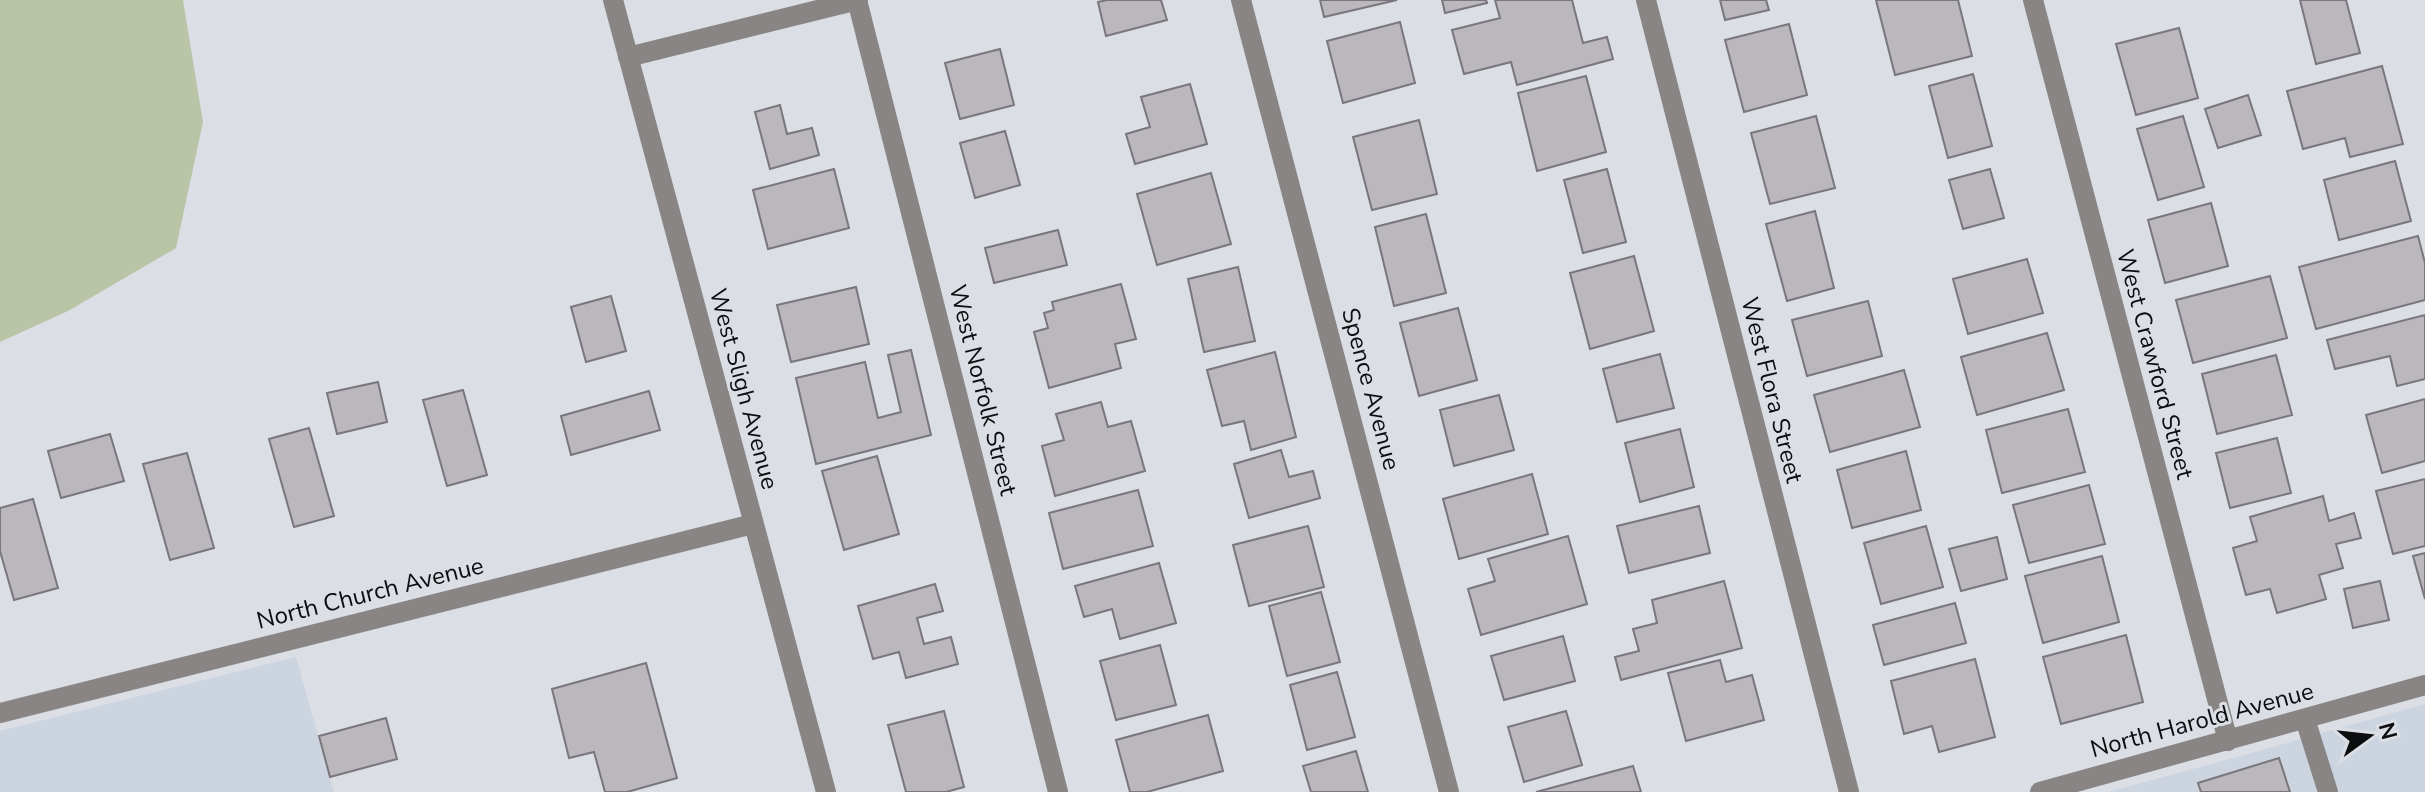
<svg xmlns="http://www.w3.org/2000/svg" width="2425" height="792" font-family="'Nunito Sans',sans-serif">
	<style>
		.built { fill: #ccd4e0 }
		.green { fill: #bac4a6 }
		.building { fill: #bab7bd; stroke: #79767c; stroke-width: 2 }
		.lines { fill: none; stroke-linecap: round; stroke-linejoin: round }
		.minor { stroke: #888584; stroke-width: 20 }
		.labels { text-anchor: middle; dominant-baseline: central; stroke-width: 6; stroke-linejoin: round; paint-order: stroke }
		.street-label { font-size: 24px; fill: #0c0d0f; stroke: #dbdfe5 }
	</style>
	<rect width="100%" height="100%" fill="#dbdfe5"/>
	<!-- built -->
	<path class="built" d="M296 657 334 792H0V731Z
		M2425 704V792H2108L2252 753Z"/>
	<!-- green -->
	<path class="green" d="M0 0H183L203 122 176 248 68 311 0 342Z"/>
	<!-- building -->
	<path class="building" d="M1107 0H1161L1167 20 1106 36 1098 2Z
		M1320 0H1397L1324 17Z
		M1442 0H1486L1487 3 1445 13Z
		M1495 0H1572L1583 43 1607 37 1613 59 1517 85 1511 62 1464 74 1452 30 1500 18Z
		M1720 0H1766L1769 10 1725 20Z
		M1876 0H1958L1972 56 1895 75Z
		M2300 0H2346L2360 53 2316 64Z
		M1400 22 1415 83 1343 103 1327 41Z
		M1789 24 1807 95 1744 112 1725 40Z
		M2179 28 2198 98 2136 115 2116 44Z
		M1000 49 1014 105 960 119 945 63Z
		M2382 66 2403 144 2350 157 2345 138 2303 149 2287 91Z
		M1973 74 1992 146 1948 158 1929 86Z
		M1586 76 1606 152 1537 171 1518 93Z
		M1190 84 1207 144 1135 164 1126 134 1150 127 1141 97Z
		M2248 95 2261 135 2218 148 2205 109Z
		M780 105 787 134 812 128 819 155 770 169 755 112Z
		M1816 116 1835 188 1770 204 1751 133Z
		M2183 116 2204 187 2158 200 2137 129Z
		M1419 120 1437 194 1372 210 1353 137Z
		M1005 131 1020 185 975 198 960 143Z
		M2395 161 2411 221 2339 240 2324 180Z
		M834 169 849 228 768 249 753 190Z
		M1607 169 1626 242 1583 253 1564 180Z
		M1990 169 2004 218 1963 229 1949 180Z
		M1211 173 1231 244 1157 265 1137 194Z
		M2211 203 2228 266 2165 283 2148 220Z
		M1815 211 1834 288 1787 301 1766 224Z
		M1426 214 1446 293 1394 306 1375 227Z
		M1058 230 1067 265 994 283 985 248Z
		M2418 236 2425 263V300L2316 329 2299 267Z
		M1634 256 1654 331 1590 349 1570 273Z
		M2027 259 2043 313 1968 334 1953 279Z
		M1238 267 1255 341 1204 352 1188 279Z
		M2270 276 2287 338 2193 363 2176 300Z
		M1121 284 1136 339 1115 344 1121 368 1049 388 1034 332 1048 328 1044 313 1054 310 1052 302Z
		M856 287 869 344 791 362 777 305Z
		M611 296 626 351 586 362 571 307Z
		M1868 301 1882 356 1807 376 1792 320Z
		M1458 308 1477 380 1419 396 1400 323Z
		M2425 315V379L2397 386 2390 356 2335 369 2327 340Z
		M2047 333 2064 390 1977 415 1961 357Z
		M911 350 931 435 816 464 796 378 865 362 878 418 901 412 888 355Z
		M1275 352 1296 437 1251 450 1244 421 1222 426 1207 370Z
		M1660 354 1674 408 1617 422 1603 369Z
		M2276 355 2292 415 2217 434 2202 374Z
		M1904 370 1920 427 1830 452 1814 395Z
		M378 382 387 422 337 434 327 393Z
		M463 390 487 475 447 486 423 400Z
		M649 391 660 430 571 455 561 416Z
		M1499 395 1514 450 1454 466 1440 410Z
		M2425 399V461L2382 473 2366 415Z
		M1101 402 1108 427 1131 421 1145 471 1055 496 1042 446 1064 440 1056 414Z
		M2068 409 2085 472 2002 493 1986 430Z
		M309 428 334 516 294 527 269 439Z
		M1680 429 1694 487 1640 502 1625 443Z
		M110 434 124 481 61 498 48 451Z
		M2277 438 2291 493 2230 508 2216 453Z
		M1281 450 1289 477 1313 471 1320 498 1249 518 1234 464Z
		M1906 451 1921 510 1852 528 1837 470Z
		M187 453 214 548 170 560 143 464Z
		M877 456 899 534 844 550 822 471Z
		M1532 474 1548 534 1459 559 1443 499Z
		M2425 479V546L2393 554 2376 491Z
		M2089 485 2105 544 2029 563 2013 505Z
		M1138 490 1153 546 1063 569 1049 513Z
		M2323 496 2329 521 2354 513 2361 538 2336 544 2343 568 2319 575 2326 599 2277 613 2270 589 2246 595 2233 548 2257 541 2250 517Z
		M33 499 58 588 14 600 0 551V508Z
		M1699 506 1710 553 1629 573 1617 526Z
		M1308 526 1324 587 1249 606 1233 545Z
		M1926 526 1943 587 1881 604 1864 543Z
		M1568 536 1587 604 1481 635 1468 589 1495 581 1488 559Z
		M1997 537 2007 579 1961 591 1949 549Z
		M2425 553V599L2413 556Z
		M2102 556 2119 622 2043 643 2025 576Z
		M1159 563 1176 623 1120 639 1112 609 1084 617 1075 586Z
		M1724 581 1742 648 1621 680 1615 657 1639 651 1633 629 1657 623 1652 600Z
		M2380 581 2389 620 2353 628 2344 589Z
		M935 584 943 611 917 618 924 644 951 637 958 664 906 678 899 652 873 659 858 606Z
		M1321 592 1340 662 1287 676 1269 606Z
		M1955 603 1966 643 1884 665 1873 625Z
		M2126 635 2143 702 2061 724 2043 657Z
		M1563 636 1575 681 1504 700 1491 656Z
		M1160 645 1176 705 1116 720 1100 661Z
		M1975 659 1995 737 1939 752 1932 726 1904 734 1891 681Z
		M1720 660 1726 682 1752 675 1764 720 1686 741 1668 673Z
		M646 663 677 778 627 792H605L594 752 569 758 552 689Z
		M1337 672 1355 737 1307 750 1290 685Z
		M944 711 964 787 946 792H906L888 725Z
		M1566 711 1582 765 1524 782 1508 727Z
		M1208 715 1223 771 1147 792H1130L1116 740Z
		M386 718 397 759 330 777 319 736Z
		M1356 751 1368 792H1311L1303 766Z
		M2279 758 2290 792H2201L2198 783Z
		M1633 766 1641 792H1536Z"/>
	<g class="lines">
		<!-- minor -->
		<path class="minor" d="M613 0 826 792
			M857 0 1058 792
			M1241 0 1449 792
			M1646 0 1849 792
			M2033 0 2228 741
			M628 57 858 0
			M0 713 753 524
			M2305 719 2328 792
			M2040 792 2425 685"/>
	</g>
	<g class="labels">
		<!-- street labels -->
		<g class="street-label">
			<text transform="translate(2155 364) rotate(75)">West Crawford Street</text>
			<text transform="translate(744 389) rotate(75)">West Sligh Avenue</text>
			<text transform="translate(1371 389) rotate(75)">Spence Avenue</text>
			<text transform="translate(983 390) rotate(76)">West Norfolk Street</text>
			<text transform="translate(1772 390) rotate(76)">West Flora Street</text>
			<text transform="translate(370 593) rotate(-14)">North Church Avenue</text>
			<text transform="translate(2202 720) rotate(-15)">North Harold Avenue</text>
		</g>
	</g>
	<!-- north arrow -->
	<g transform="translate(2369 736) rotate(75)" stroke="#dbdfe5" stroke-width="6" paint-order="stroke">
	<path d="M0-6L14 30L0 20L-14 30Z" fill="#0c0d0f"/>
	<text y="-12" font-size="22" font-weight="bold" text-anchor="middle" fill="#0c0d0f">N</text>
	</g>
</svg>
